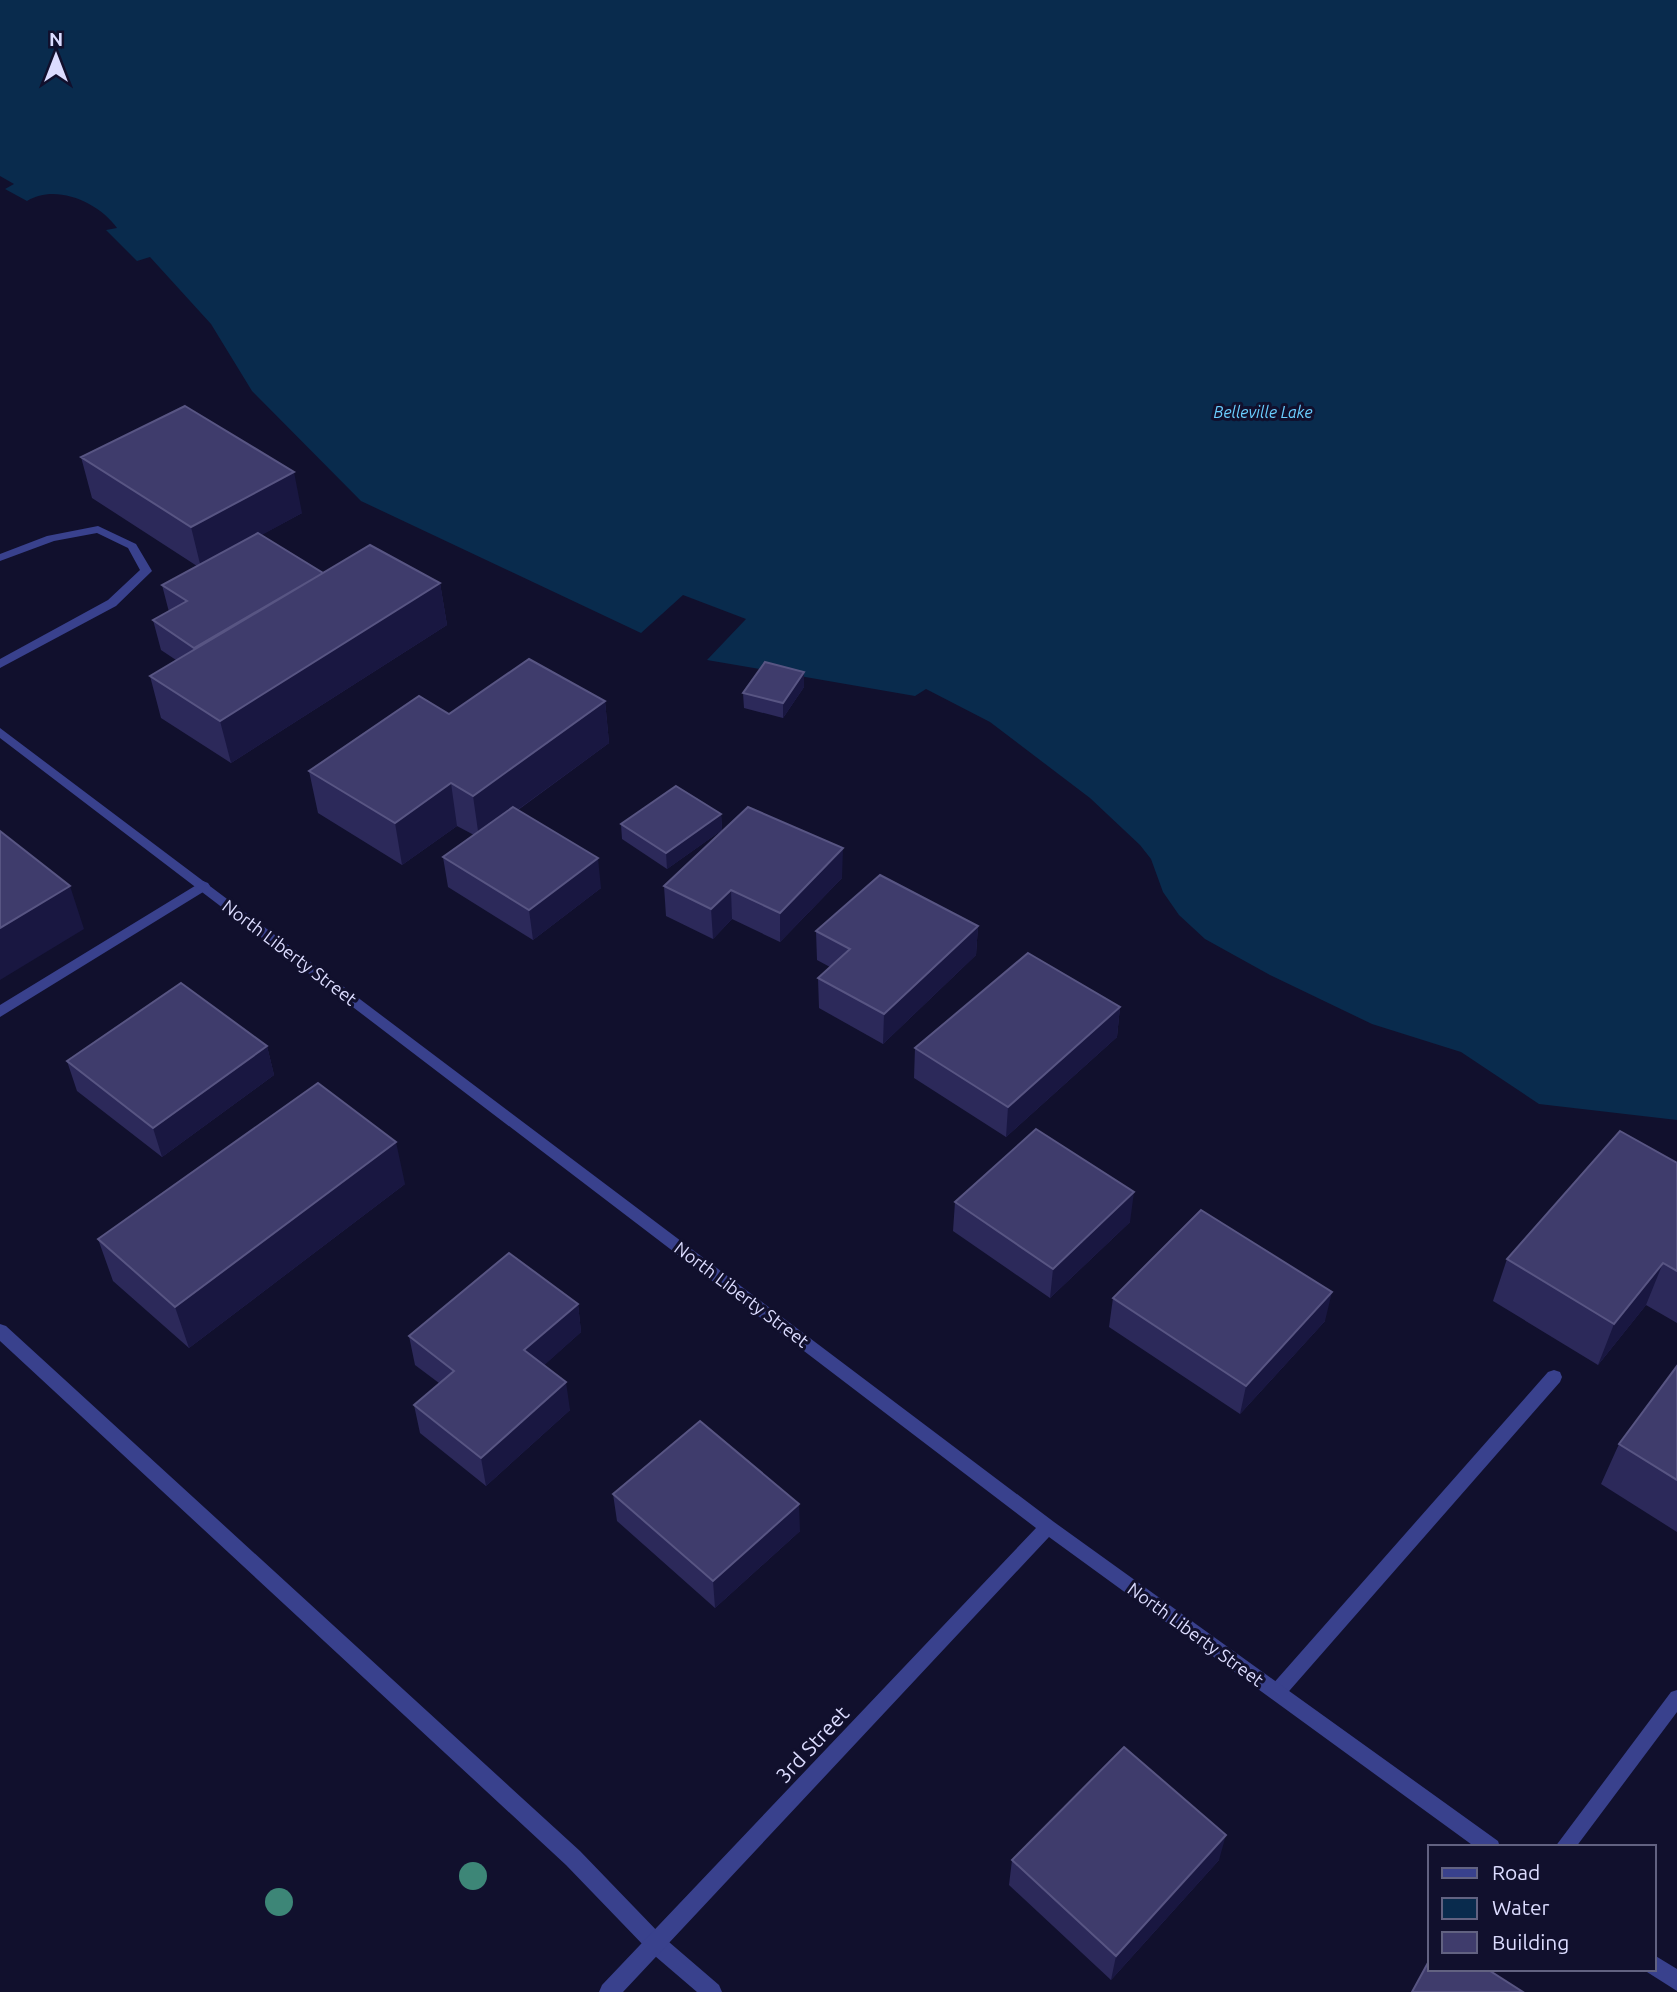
<svg xmlns="http://www.w3.org/2000/svg" width="1677" height="1992" font-family="Ubuntu,sans-serif">
	<style>
		.water { fill: #092b4d }
		.lines { fill: none; stroke-linecap: round; stroke-linejoin: round }
		.service { fill: #39418d; fill-rule: evenodd }
		.minor { fill: #39418d; fill-rule: evenodd }
		.tree { fill: #3d8677 }
		.wall { fill: #2c295a }
		.shaded-wall { fill: #191741 }
		.building { fill: #3f3c6c; stroke: #585583; stroke-width: 2 }
		.labels { text-anchor: middle; dominant-baseline: central; stroke-width: 6; stroke-linejoin: round; paint-order: stroke }
		.far-water-label { font-size: 16px; font-style: italic; fill: #6aceff; stroke: #11102d }
		.street-label { font-size: 18px; fill: #dcdcff; stroke: #11102d }
		.near-street-label { font-size: 21px; fill: #dcdcff; stroke: #11102d }
	</style>
	<rect width="100%" height="100%" fill="#11102d"/>
	<!-- water -->
	<path class="water" d="M0 0H1677V1120L1539 1104 1461 1052 1372 1024 1270 975 1205 939 1179 915 1163 892 1151 859 1140 845 1090 798 990 722 926 689 915 696 707 660 746 619 683 595 641 633 361 501 252 391 211 324 150 257 137 261 106 230 117 228C99 202 55 183 27 201L5 189 14 184 0 176Z"/>
	<g class="lines">
		<!-- service -->
		<path class="service" d="M98 526 136 544 152 571 116 606 0 668V659L108 600 140 570 128 548 97 533 54 541 0 561V554L47 536Z
			M203 881 208 883 210 886 208 889 0 1017V1005Z
			M0 1324 6 1326 580 1851 662 1936 719 1985 722 1992H697L648 1950 566 1865 0 1341Z
			M1554 1370 1560 1372 1562 1377 1560 1382 1283 1698 1277 1700 1271 1698 1268 1692 1271 1686 1548 1372Z
			M1677 1690V1712L1576 1847H1555L1671 1692Z"/>
		<!-- minor -->
		<path class="minor" d="M0 728 1054 1522 1498 1841 1500 1847H1475L1049 1537 623 1992H599L602 1985 1036 1528 0 738Z
			M1654 1955 1677 1969V1991L1647 1972 1646 1969H1654Z"/>
	</g>
	<!-- trees -->
	<g class="tree">
		<circle cx="473" cy="1876" r="14"/>
		<circle cx="279" cy="1902" r="14"/>
	</g>
	<!-- wall -->
	<path class="wall" d="M81 457 302 513 261 535 323 573 440 583 447 625 231 763 161 718 150 676 176 660 161 650 153 620 169 612 162 585 197 566 92 498Z
		M804 687 783 718 744 708 743 693Z
		M605 701 609 743 518 810 601 888 533 940 448 887 443 857 474 835 457 826 402 865 318 813 309 771 449 714Z
		M721 814 722 830 667 869 622 839 621 824Z
		M842 878 780 942 732 919 713 939 666 916 664 886Z
		M978 926 976 955 883 1044 819 1008 818 978 830 967 817 960 816 931Z
		M1120 1007 1117 1037 1006 1137 914 1078 915 1048Z
		M267 1046 274 1075 162 1157 77 1091 67 1061Z
		M1677 1163V1323L1646 1305 1598 1365 1493 1301 1507 1259Z
		M405 1184 189 1348 113 1281 98 1239Z
		M955 1202 1130 1222 1050 1298 953 1231Z
		M1113 1298 1325 1321 1240 1414 1109 1327Z
		M578 1304 581 1332 544 1365 570 1410 486 1486 420 1433 414 1405 439 1383 415 1365 409 1336Z
		M1677 1366V1532L1601 1484 1619 1444Z
		M613 1494 800 1531 715 1608 617 1521Z
		M1012 1860H1219L1111 1980 1009 1885Z"/>
	<!-- shaded-wall -->
	<path class="shaded-wall" d="M294 472 302 513 201 568 191 527Z
		M440 583 447 625 231 763 220 721Z
		M804 672V687L783 718V703Z
		M605 701 609 743 479 838 473 796Z
		M451 783 457 826 402 865 395 823Z
		M721 814 722 830 667 869 666 853Z
		M843 848 842 878 780 942V913Z
		M598 858 601 888 533 940 529 910Z
		M70 886 84 929 0 980V928Z
		M731 890 732 919 713 939 711 909Z
		M978 926 976 955 883 1044 884 1014Z
		M1120 1007 1117 1037 1006 1137 1008 1107Z
		M267 1046 274 1075 162 1157 153 1128Z
		M396 1142 405 1184 189 1348 175 1307Z
		M1134 1192 1130 1222 1050 1298 1053 1269Z
		M1663 1263 1646 1305 1598 1365 1614 1324Z
		M1332 1292 1325 1321 1240 1414 1246 1386Z
		M578 1304 581 1332 529 1379 524 1350Z
		M566 1382 570 1410 486 1486 481 1458Z
		M799 1504 800 1531 715 1608 713 1581Z
		M1226 1835 1219 1860 1111 1980 1116 1956Z"/>
	<!-- building -->
	<path class="building" d="M185 406 294 472 191 527 81 457Z
		M258 533 323 573 194 648 153 620 187 601 162 585Z
		M370 545 440 583 220 721 150 676Z
		M529 659 605 701 473 796 451 783 395 823 309 771 419 696 449 714Z
		M765 662 804 672 783 703 743 693Z
		M676 786 721 814 666 853 621 824Z
		M513 807 598 858 529 910 443 857Z
		M748 807 843 848 780 913 731 890 711 909 664 886Z
		M0 831 70 886 0 928Z
		M880 875 978 926 884 1014 818 978 850 949 816 931Z
		M1028 953 1120 1007 1008 1107 915 1048Z
		M181 983 267 1046 153 1128 67 1061Z
		M318 1083 396 1142 175 1307 98 1239Z
		M1036 1129 1134 1192 1053 1269 955 1202Z
		M1620 1131 1677 1163V1271L1663 1263 1614 1324 1507 1259Z
		M1201 1210 1332 1292 1246 1386 1113 1298Z
		M509 1253 578 1304 524 1350 566 1382 481 1458 414 1405 454 1371 409 1336Z
		M1677 1366V1480L1619 1444Z
		M700 1421 799 1504 713 1581 613 1494Z
		M1124 1747 1226 1835 1116 1956 1012 1860Z
		M1430 1959V1969H1487L1523 1992H1412Z"/>
	<g class="labels">
		<!-- far-water labels -->
		<g class="far-water-label">
			<text x="1263" y="412">Belleville Lake</text>
		</g>
		<!-- street labels -->
		<g class="street-label">
			<text transform="translate(290 952) rotate(37)">North Liberty Street</text>
			<text transform="translate(742 1294) rotate(37)">North Liberty Street</text>
			<text transform="translate(1196 1634) rotate(36)">North Liberty Street</text>
		</g>
		<!-- near-street labels -->
		<g class="near-street-label">
			<text transform="translate(812 1744) rotate(-47)">3rd Street</text>
		</g>
	</g>
	<!-- legend -->
	<rect x="1428" y="1845" width="228" height="126" fill="#11102d" stroke="#626281" stroke-width="2"/>
	<rect x="1442" y="1868" width="35" height="10" fill="#39418d" stroke="#626281" stroke-width="2"/>
	<text x="1492" y="1880" font-size="21" fill="#dcdcff">Road</text>
	<rect x="1442" y="1898" width="35" height="21" fill="#092b4d" stroke="#626281" stroke-width="2"/>
	<text x="1492" y="1915" font-size="21" fill="#dcdcff">Water</text>
	<rect x="1442" y="1932" width="35" height="21" fill="#3f3c6c" stroke="#626281" stroke-width="2"/>
	<text x="1492" y="1950" font-size="21" fill="#dcdcff">Building</text>
	<!-- north arrow -->
	<g transform="translate(56 56)" stroke="#11102d" stroke-width="5" paint-order="stroke">
	<path d="M0-5L12 26L0 18L-12 26Z" fill="#dcdcff"/>
	<text y="-10" font-size="19" font-weight="bold" text-anchor="middle" fill="#dcdcff">N</text>
	</g>
</svg>
